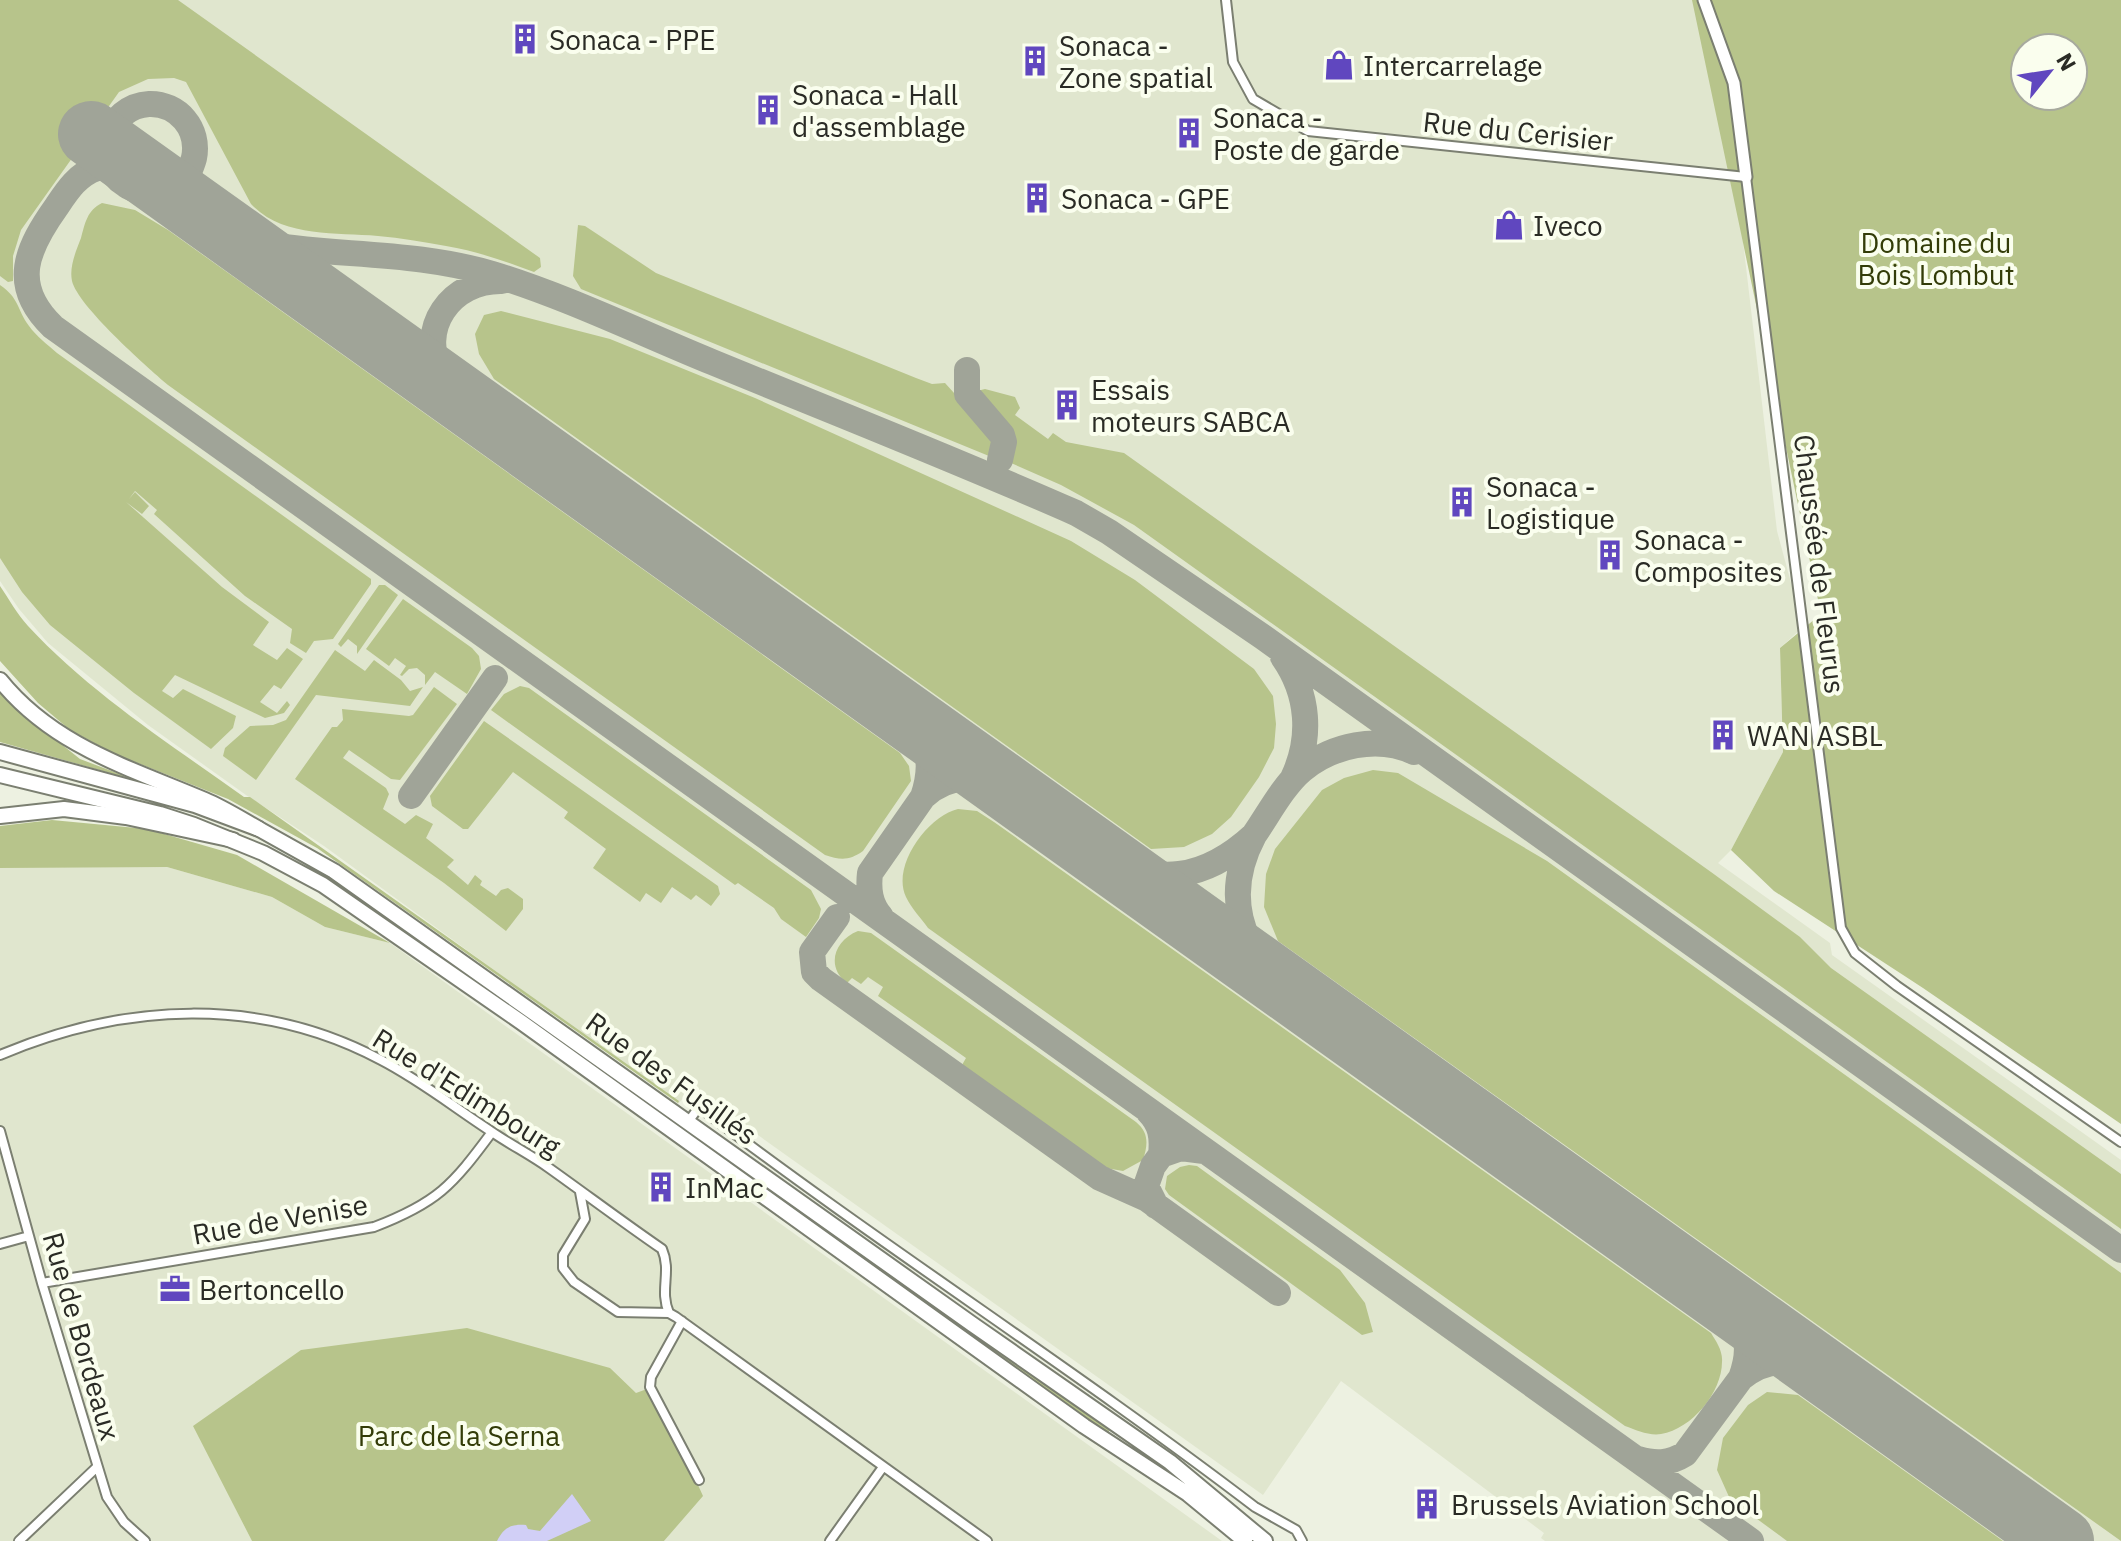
<svg xmlns="http://www.w3.org/2000/svg" width="2121" height="1541" font-family="'IBM Plex Sans',sans-serif">
	<style>
		.built { fill: #e0e6ce }
		.green { fill: #b7c48b; fill-rule: evenodd }
		.water { fill: #d1cff6 }
		.lines { fill: none; stroke-linecap: round; stroke-linejoin: round }
		.taxiway { stroke: #a0a498; stroke-width: 26 }
		.runway { stroke: #a0a498; stroke-width: 66 }
		.minor-casing { stroke: #7b7f71; stroke-width: 12 }
		.secondary-casing { stroke: #7b7f71; stroke-width: 15 }
		.trunk-casing { stroke: #7b7f71; stroke-width: 18 }
		.motorway-casing { stroke: #7b7f71; stroke-width: 18 }
		.minor { stroke: #fff; stroke-width: 8 }
		.secondary { stroke: #fff; stroke-width: 11 }
		.trunk { stroke: #fff; stroke-width: 14 }
		.motorway { stroke: #fff; stroke-width: 14 }
		.labels { text-anchor: middle; dominant-baseline: central; stroke-width: 8; stroke-linejoin: round; paint-order: stroke }
		.poi-label { font-size: 28px; fill: #2a2b25; stroke: #fafeee; text-anchor: start }
		.street-label { font-size: 28px; fill: #2a2b25; stroke: #fafeee }
		.park-label { font-size: 28px; fill: #333c08; stroke: #fafeee }
	</style>
	<rect width="100%" height="100%" fill="#edf1e1"/>
	<!-- built -->
	<path class="built" d="M0 0H1695L1725 88 1777 531 1803 627 1780 648 1783 752 1731 850 1718 863 1830 943 1832 955 2121 1160V1541H1545L1541 1538 1544 1533 1341 1381 1263 1495 692 1088 678 1104 324 846 246 795 148 725 48 643 19 609 0 581Z
		M46 866 167 867 272 897 325 927 390 943 1222 1541H664L702 1495 194 1426 252 1541H0V868Z"/>
	<!-- green -->
	<path class="green" d="M0 0H178L540 258 541 267 534 272C505 261 476 251 446 246 423 242 401 238 378 236 335 232 283 238 251 204L186 82 174 78 148 79 119 92 21 230 13 256V281L8 282 0 276Z
		M1692 0H2121V1124L1923 988 1774 891 1731 850 1783 752 1780 648 1821 614ZM2025 48H2073V96H2025Z
		M102 203 135 210 168 230 900 753 909 766 911 781 863 851C849 861 840 860 825 855L168 385C146 366 78 306 72 281 69 267 76 251 81 238 85 224 87 210 102 203Z
		M578 225 585 226 656 273 916 378 932 384 945 383 991 434 993 442 989 456 581 289 573 276Z
		M0 285C20 299 16 308 29 326 37 337 47 344 57 353L371 579V584L333 639 314 641 306 653 290 643 292 629 245 596 154 514 157 510 135 491 129 499 135 492 149 506 142 514 126 502 222 587 269 622 253 645 277 660 287 648 303 659 281 689 274 685 260 702 277 713 287 701 290 705 284 713 265 718 175 675 162 691 173 698 183 689 236 716 233 728 211 749 134 693 50 625 22 592 0 558Z
		M501 311 610 339 755 398 1071 541 1135 580 1254 669 1273 696 1276 724 1274 748 1259 777 1231 817 1212 834 1184 847 1151 849 494 379 479 354 475 334 484 315Z
		M985 389 1015 397 1020 408 1015 415 1048 439 1053 433 1066 442 1124 453 1711 872 1800 937 1831 968 2121 1174V1229L1134 525 1061 485 1011 463C1021 428 996 421 979 396L981 390Z
		M379 585H385L398 595 357 654V646L348 639 341 647 338 644Z
		M0 586C9 599 17 614 28 626 90 693 170 744 244 797H250L679 1101 678 1103 317 848 228 799 115 754 70 730 38 703 0 661Z
		M403 599 472 648 479 656 481 669 467 694 435 672 425 685V675L417 668 409 669 402 676 400 675 406 666 395 658 389 666 366 649Z
		M335 650 365 671 374 660 401 680 410 691 423 687 410 706 316 695 256 780 223 756 225 748 250 726 273 725 286 720Z
		M520 686 529 688 811 890 821 909 819 918 806 937 781 919 774 908 738 883 735 885 491 710 504 694Z
		M434 687 457 704 400 780 391 779 349 750 343 758 386 788 389 794 383 809 405 824 416 815 433 824 426 838 454 860 447 867 468 885 475 875 482 881 480 885 496 896 501 890 508 888 523 899V909L506 931 444 883 295 779 332 727H337L343 720 342 709 409 716 413 715Z
		M0 690 11 704 80 759 138 781 0 742Z
		M484 721 718 886 720 894 711 906 696 895 691 900 672 887 661 903 646 893 640 902 593 868 606 849 564 818 568 812 513 772 468 829H463L432 806 430 796Z
		M1373 770 1398 773 1547 861 2121 1273V1541L1278 941 1264 907 1266 874 1275 849 1322 790 1344 778Z
		M958 809 977 811 994 822 1711 1333C1716 1341 1723 1351 1722 1362 1722 1392 1692 1429 1661 1434 1649 1436 1636 1430 1625 1426L928 928C921 918 911 908 906 897 891 866 928 816 958 809Z
		M52 820 147 829 237 855 390 943 325 927 272 897 167 867 0 868V826Z
		M858 931 871 933 1136 1122C1149 1133 1148 1144 1143 1160L1123 1171 1106 1168 962 1065 966 1058 878 996 883 987 868 977 861 984 852 978 847 983C825 966 835 940 858 931Z
		M672 1117 1110 1430 1107 1434 669 1121Z
		M1189 1165 1197 1166 1340 1270 1365 1303 1373 1332 1362 1335 1169 1195 1165 1189 1167 1176 1180 1167Z
		M467 1328 610 1368 636 1393 647 1389 699 1480 698 1485 703 1496 664 1541H252L193 1426 301 1350Z
		M1767 1392 1798 1395 2003 1541H1787L1730 1499 1717 1470 1723 1438 1748 1405Z"/>
	<!-- water -->
	<path class="water" d="M572 1494 591 1521 547 1541H497C504 1527 511 1524 526 1525L528 1529 540 1531Z"/>
	<g class="lines">
		<!-- taxiway -->
		<path class="taxiway" d="M151 177C133 169 116 162 97 168 78 174 67 191 57 206 27 248 9 285 53 327L1751 1541
			M180 197C162 190 142 196 126 185 88 162 108 106 149 104 178 103 200 129 194 158 191 170 183 180 187 194 192 209 235 239 250 242 330 257 413 250 492 274 565 296 641 333 712 362 834 412 956 460 1076 513L1109 532 1263 637 2121 1250
			M967 370V394L1002 435 1004 442 1000 460
			M478 410C465 399 450 390 442 375 416 329 451 280 502 281
			M1283 657C1309 694 1312 738 1293 778
			M905 715C928 743 935 761 923 797 951 771 978 777 1010 790
			M411 796 495 678
			M1254 835C1268 815 1283 786 1302 770 1332 745 1378 735 1414 752
			M1098 853C1156 888 1205 880 1254 835 1223 893 1238 948 1288 989
			M837 917 812 952 814 972 821 979 1100 1178 1147 1199 1278 1293
			M881 917C870 904 868 890 870 873L923 797
			M1148 1111C1161 1124 1163 1137 1161 1155L1181 1148 1204 1151
			M1156 1206 1146 1186 1153 1166 1161 1155
			M1723 1299C1745 1326 1754 1343 1741 1378 1770 1355 1794 1360 1826 1373
			M1638 1459C1655 1464 1669 1464 1685 1454L1741 1378"/>
		<!-- runway -->
		<path class="runway" d="M91 134 2061 1541"/>
		<!-- minor casing -->
		<g class="minor-casing">
			<path id="minor" d="M1226 0 1233 62 1253 99 1308 131 1746 177 1841 928 1855 953 1897 986 2121 1142
				M0 1055C124 1003 259 995 381 1060 420 1080 455 1108 492 1132 511 1145 531 1155 549 1168 587 1195 624 1223 662 1249 672 1272 659 1290 669 1313
				M688 1122 699 1107C880 1245 1073 1368 1255 1507L1296 1530 1302 1541
				M0 1131 42 1283 107 1497 124 1522 145 1541
				M580 1192 585 1219 563 1255V1268L574 1282 618 1312 669 1313 676 1317 987 1541
				M0 1244 29 1236
				M42 1283 374 1227C437 1203 452 1186 492 1132
				M682 1321 651 1377 650 1387 699 1480
				M19 1541 97 1467
				M830 1541 883 1467"/>
		</g>
		<!-- secondary casing -->
		<g class="secondary-casing">
			<path id="secondary" d="M1704 0 1734 83 1746 177"/>
		</g>
		<!-- trunk casing -->
		<g class="trunk-casing">
			<path id="trunk" d="M0 752 195 805 259 829 334 871 972 1324 1170 1462 1265 1541
				M0 775 160 814 194 825 263 853 323 885 521 1022 1084 1426 1188 1494 1245 1541"/>
		</g>
		<!-- motorway casing -->
		<g class="motorway-casing">
			<path id="motorway" d="M0 680C53 746 130 768 205 800 224 808 241 819 259 829
				M0 816 64 809 126 817 233 840"/>
		</g>
		<!-- minor -->
		<use href="#minor" class="minor"/>
		<!-- secondary -->
		<use href="#secondary" class="secondary"/>
		<!-- trunk -->
		<use href="#trunk" class="trunk"/>
		<!-- motorway -->
		<use href="#motorway" class="motorway"/>
	</g>
	<!-- icons -->
	<defs>
		<g id="building-bare" transform="scale(2.4)"><path d="M-4-6H4V6H1V3H-1V6H-4ZM-2.5-4.3h1.7v1.8h-1.7ZM.8-4.3h1.7v1.8H.8ZM-2.5-1h1.7V.8h-1.7ZM.8-1h1.7V.8H.8Z" fill="#6047bf" stroke="#fafeee" stroke-width="2.5" paint-order="stroke"/></g>
		<g id="shop-bare" transform="scale(2.4)"><path d="M-5-2.5h2.3a2.7 3.5 0 0 1 5.4 0H5L5.5 6h-11ZM-1.5-2.5h3a1.5 2.3 0 0 0-3 0Z" fill="#6047bf" stroke="#fafeee" stroke-width="2.5" paint-order="stroke"/></g>
		<g id="office-bare" transform="scale(2.4)"><path d="M-6-3h4V-5.5h4V-3h4V5H-6ZM-1-4.5V-3h2v-1.5ZM-6 0V1H6V0Z" fill="#6047bf" stroke="#fafeee" stroke-width="2.5" paint-order="stroke"/></g>
	</defs>
	<g fill-rule="evenodd">
		<use href="#building-bare" x="525" y="39"/>
		<use href="#building-bare" x="1035" y="61"/>
		<use href="#shop-bare" x="1339" y="65"/>
		<use href="#building-bare" x="768" y="110"/>
		<use href="#building-bare" x="1189" y="133"/>
		<use href="#building-bare" x="1037" y="198"/>
		<use href="#shop-bare" x="1509" y="225"/>
		<use href="#building-bare" x="1067" y="405"/>
		<use href="#building-bare" x="1462" y="502"/>
		<use href="#building-bare" x="1610" y="555"/>
		<use href="#building-bare" x="1723" y="735"/>
		<use href="#building-bare" x="661" y="1187"/>
		<use href="#office-bare" x="175" y="1289"/>
		<use href="#building-bare" x="1427" y="1504"/>
	</g>
	<g class="labels">
		<!-- poi labels -->
		<g class="poi-label">
			<text x="549" y="39">Sonaca - PPE</text>
			<text x="1059" y="45">Sonaca -<tspan x="1059" dy="32">Zone spatial</tspan></text>
			<text x="1363" y="65">Intercarrelage</text>
			<text x="792" y="94">Sonaca - Hall<tspan x="792" dy="32">d'assemblage</tspan></text>
			<text x="1213" y="117">Sonaca -<tspan x="1213" dy="32">Poste de garde</tspan></text>
			<text x="1061" y="198">Sonaca - GPE</text>
			<text x="1533" y="225">Iveco</text>
			<text x="1091" y="389">Essais<tspan x="1091" dy="32">moteurs SABCA</tspan></text>
			<text x="1486" y="486">Sonaca -<tspan x="1486" dy="32">Logistique</tspan></text>
			<text x="1634" y="539">Sonaca -<tspan x="1634" dy="32">Composites</tspan></text>
			<text x="1747" y="735">WAN ASBL</text>
			<text x="685" y="1187">InMac</text>
			<text x="199" y="1289">Bertoncello</text>
			<text x="1451" y="1504">Brussels Aviation School</text>
		</g>
		<!-- street labels -->
		<g class="street-label">
			<text transform="translate(1518 131) rotate(6)">Rue du Cerisier</text>
			<text transform="translate(1820 564) rotate(83)">Chaussée de Fleurus</text>
			<text transform="translate(672 1078) rotate(36)">Rue des Fusillés</text>
			<text transform="translate(467 1092) rotate(32)">Rue d'Edimbourg</text>
			<text transform="translate(280 1219) rotate(-10)">Rue de Venise</text>
			<text transform="translate(82 1336) rotate(74)">Rue de Bordeaux</text>
		</g>
		<!-- park labels -->
		<g class="park-label">
			<text x="1936" y="242">Domaine du<tspan x="1936" dy="32">Bois Lombut</tspan></text>
			<text x="459" y="1435">Parc de la Serna</text>
		</g>
	</g>
	<!-- north arrow -->
	<g transform="translate(2049 72) rotate(60)"><circle r="38" fill="#fafeee" stroke="#a7aa9e" stroke-width="2"/>
	<path d="M0-6L14 30L0 20L-14 30Z" fill="#6047bf"/>
	<text y="-12" font-size="22" font-weight="bold" text-anchor="middle" fill="#2a2b25">N</text>
	</g>
</svg>
